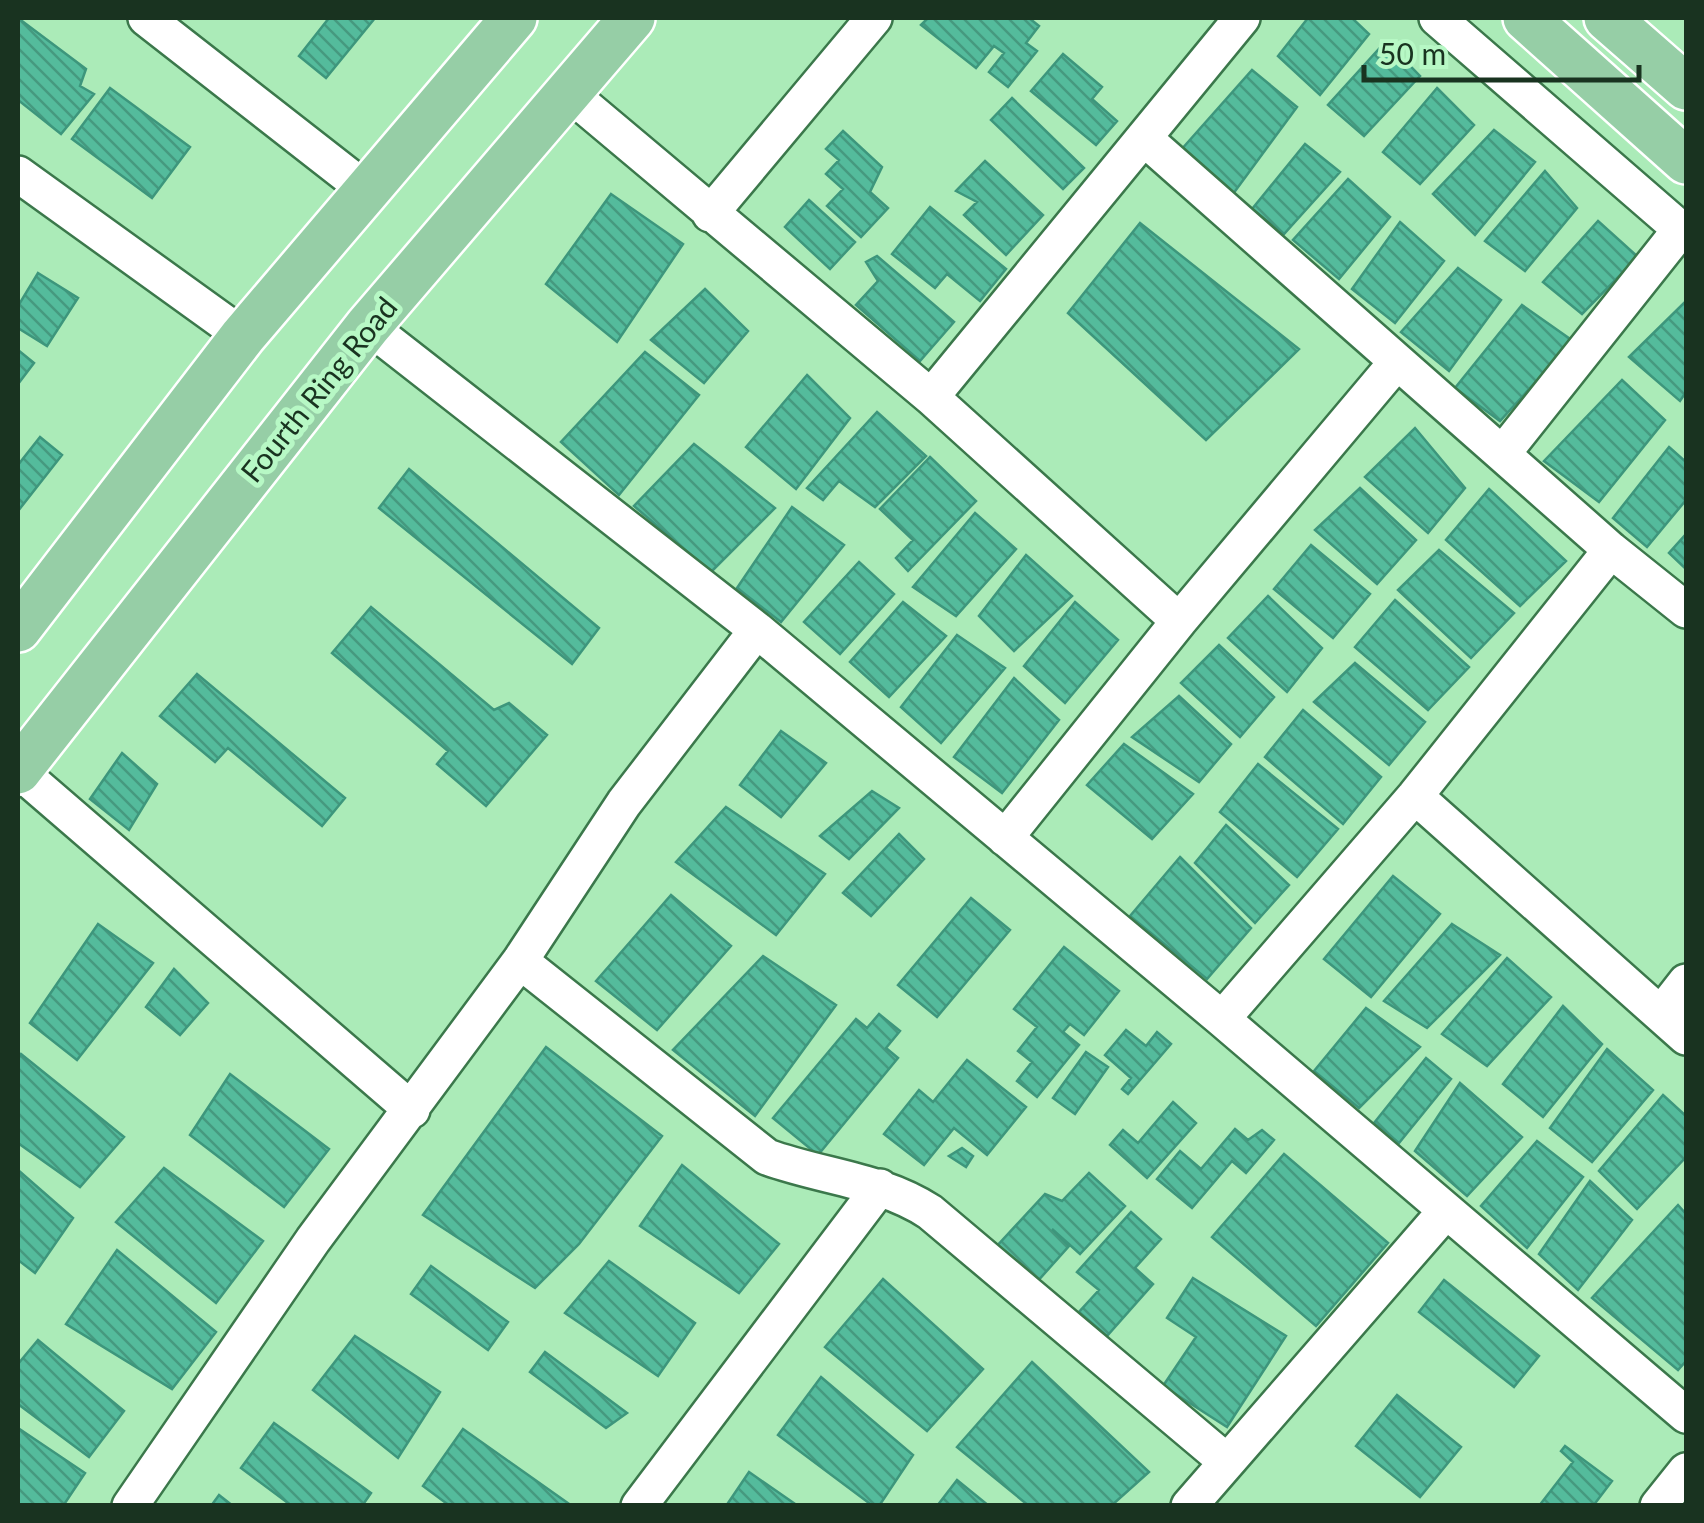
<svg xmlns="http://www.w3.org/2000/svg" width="1704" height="1523" font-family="Lato,sans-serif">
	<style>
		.building { fill: url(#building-back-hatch); stroke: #3d967c; stroke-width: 2.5 }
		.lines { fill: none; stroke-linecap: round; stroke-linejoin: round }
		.minor-casing { stroke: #3b784b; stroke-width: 40 }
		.major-casing { stroke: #fff; stroke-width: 50 }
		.minor { stroke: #fff; stroke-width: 35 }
		.major { stroke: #96cea6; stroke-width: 45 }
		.labels { text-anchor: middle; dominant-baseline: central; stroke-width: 10; stroke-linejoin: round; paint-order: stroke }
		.street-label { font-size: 30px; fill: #193320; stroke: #b7f8c5 }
	</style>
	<defs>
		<pattern id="building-back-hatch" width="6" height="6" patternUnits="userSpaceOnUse" patternTransform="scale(2.5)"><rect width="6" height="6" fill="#54bb9c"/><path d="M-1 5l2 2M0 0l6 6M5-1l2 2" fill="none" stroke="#45997f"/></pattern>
	</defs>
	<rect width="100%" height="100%" fill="#abebb8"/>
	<!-- building -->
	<path class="building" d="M18 18 86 69 80 86 94 94 61 134 18 100Z
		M329 18H375L326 78 299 56Z
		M928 18H1029L1039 26 1026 43 1037 51 1008 87 989 72 1004 53 994 46 976 68 921 25Z
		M1308 18H1352L1369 34 1320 95 1278 56Z
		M1386 41 1420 76 1364 136 1328 105Z
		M1063 54 1102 87 1092 99 1117 121 1096 145 1031 91Z
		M1252 70 1297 107 1233 194 1180 151Z
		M110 88 190 147 152 198 72 139Z
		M1437 88 1474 125 1420 184 1383 152Z
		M1012 98 1084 168 1063 189 991 120Z
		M1494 130 1535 162 1475 235 1433 194Z
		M843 131 882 167 870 192 888 208 861 237 827 206 843 189 826 174 839 160 826 149Z
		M1305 144 1340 172 1284 234 1252 209Z
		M985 161 1043 215 1006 255 964 215 977 202 956 191Z
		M1545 171 1577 208 1525 271 1485 241Z
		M1348 179 1390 217 1339 279 1293 240Z
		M611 194 683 244 617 342 546 284Z
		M809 200 855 242 830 269 785 227Z
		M930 207 1006 269 980 301 947 274 935 288 892 254Z
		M1598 221 1638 257 1582 314 1543 282Z
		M1400 222 1444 261 1395 323 1352 289Z
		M1140 223 1299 349 1206 440 1068 313Z
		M877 256 954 322 920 361 856 305 878 281 866 262Z
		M1458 268 1501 300 1449 371 1401 332Z
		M38 273 78 298 47 346 18 328V306Z
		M705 289 748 331 704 383 651 340Z
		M1686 301V392L1680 401 1629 357Z
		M1522 305 1573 341 1500 421 1455 388Z
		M18 350 34 363 18 384Z
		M645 352 699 395 619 495 561 442Z
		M807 375 850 418 796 489 746 447Z
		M1622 380 1665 420 1599 502 1544 461Z
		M877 412 926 456 875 507 839 481 823 500 807 488Z
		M1415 428 1465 488 1428 533 1365 477Z
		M40 437 62 455 18 511V465Z
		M694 444 775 508 711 572 634 506Z
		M1669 447 1686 462V500L1647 547 1613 518Z
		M930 457 976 501 908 571 896 558 913 540 880 509Z
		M409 469 599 628 572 664 379 508Z
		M1360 488 1416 540 1377 584 1315 530Z
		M1489 489 1566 561 1520 606 1446 540Z
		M792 507 844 545 781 622 737 588Z
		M975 513 1016 549 956 616 913 587Z
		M1686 534V569L1669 553Z
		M1311 545 1370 594 1333 638 1274 589Z
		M1439 550 1514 613 1471 658 1398 590Z
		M1026 555 1072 596 1014 651 979 616Z
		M859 562 894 594 840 654 804 622Z
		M1268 596 1322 648 1287 692 1228 638Z
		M1395 600 1469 667 1428 710 1355 647Z
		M903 602 946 636 889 697 850 662Z
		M1075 602 1118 640 1065 703 1024 666Z
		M371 607 494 710 509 703 547 735 486 806 437 764 448 751 332 653Z
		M957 635 1005 668 941 743 901 707Z
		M1219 645 1274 697 1240 737 1181 683Z
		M1355 663 1425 722 1389 765 1314 702Z
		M197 674 345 798 322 826 228 748 215 762 160 716Z
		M1014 678 1059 720 1002 793 954 757Z
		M1179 696 1231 744 1199 782 1132 737Z
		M1303 710 1381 777 1343 824 1265 757Z
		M781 731 826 763 781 817 740 785Z
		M1124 744 1193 794 1152 839 1087 785Z
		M122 753 157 784 129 830 90 799Z
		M1258 764 1338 829 1297 877 1220 812Z
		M872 791 899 808 849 859 820 836Z
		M726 807 825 874 776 935 676 862Z
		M1226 825 1289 885 1255 923 1195 863Z
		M899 834 924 859 871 916 843 893Z
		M1180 857 1251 928 1207 979 1130 916Z
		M1393 876 1440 914 1371 997 1324 959Z
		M671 895 731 946 657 1030 596 981Z
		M971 898 1010 930 937 1017 898 985Z
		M98 924 153 963 77 1060 30 1023Z
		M1452 924 1500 955 1427 1028 1384 1001Z
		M1064 947 1119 991 1084 1035 1070 1024 1063 1032 1079 1045 1037 1097 1017 1081 1032 1062 1018 1051 1037 1027 1014 1009Z
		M763 956 836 1005 755 1116 673 1050Z
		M1507 958 1551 997 1487 1066 1442 1034Z
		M174 969 208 1003 180 1035 146 1007Z
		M1563 1006 1602 1044 1543 1117 1503 1084Z
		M1366 1008 1420 1047 1359 1108 1314 1071Z
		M879 1014 900 1031 886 1048 898 1058 818 1155 773 1118 856 1019 867 1028Z
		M1126 1030 1146 1046 1157 1032 1171 1044 1128 1094 1122 1089 1131 1078 1105 1055Z
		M546 1047 662 1136 579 1244 535 1288 423 1215Z
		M1607 1049 1653 1090 1592 1162 1550 1128Z
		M1086 1052 1108 1067 1075 1114 1053 1098Z
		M21 1054 124 1137 80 1187 18 1143V1059Z
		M1426 1058 1451 1079 1399 1143 1374 1123Z
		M967 1060 1026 1107 987 1155 954 1128 924 1165 884 1134 919 1090 933 1102Z
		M230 1074 329 1149 284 1207 190 1135Z
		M1460 1083 1522 1137 1467 1196 1415 1151Z
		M1663 1095 1686 1116V1157L1637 1209 1599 1171Z
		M1173 1102 1196 1123 1147 1178 1110 1145 1123 1130 1138 1143Z
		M1235 1129 1248 1140 1262 1130 1274 1140 1246 1173 1232 1161 1192 1208 1157 1179 1180 1151 1201 1169Z
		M1537 1141 1583 1177 1527 1248 1481 1206Z
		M962 1148 973 1156 966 1167 949 1156Z
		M1284 1154 1388 1243 1316 1326 1212 1237Z
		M682 1165 779 1244 739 1293 640 1226Z
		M164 1168 263 1241 216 1303 116 1222Z
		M18 1170 73 1218 35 1273 18 1260Z
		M1089 1173 1125 1206 1080 1254 1052 1229 1069 1246 1036 1283 996 1247 1045 1194 1062 1201Z
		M1590 1181 1632 1220 1578 1290 1539 1254Z
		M1678 1205 1686 1214V1361L1678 1370 1592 1298Z
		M1131 1212 1161 1239 1135 1268 1153 1284 1107 1336 1079 1312 1099 1290 1077 1272Z
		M117 1250 216 1332 172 1389 66 1324Z
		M609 1261 695 1323 658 1376 565 1313Z
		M431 1266 508 1322 488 1350 411 1294Z
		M1193 1278 1286 1336 1227 1427 1163 1386 1196 1337 1167 1318Z
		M883 1279 983 1369 927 1431 825 1347Z
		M1444 1280 1539 1356 1514 1387 1419 1312Z
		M355 1336 440 1392 398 1458 313 1390Z
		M38 1340 124 1411 89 1457 18 1404V1364Z
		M545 1352 627 1413 606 1428 530 1372Z
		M1032 1362 1149 1472 1111 1506H1029L957 1447Z
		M821 1377 913 1455 879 1506H873L778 1435Z
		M1397 1395 1461 1447 1420 1497 1356 1446Z
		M274 1423 371 1493 362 1506H292L241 1468Z
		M18 1428 85 1473 63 1506H18Z
		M463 1429 572 1506H450L423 1486Z
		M1565 1446 1612 1481 1593 1506H1539L1573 1462 1561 1451Z
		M749 1472 798 1506H726Z
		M957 1480 989 1506H937Z
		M219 1495 233 1506H211Z"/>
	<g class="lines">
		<!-- minor casing -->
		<g class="minor-casing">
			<path id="minor" d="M146 18 365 189
				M1437 18 1686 234
				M569 93 931 397 1179 621
				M1145 139 1611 550 1686 610
				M18 174 243 336
				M710 214 874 18
				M368 326 757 630 1222 1019 1686 1415
				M931 397 1242 18
				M1503 453 1681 229
				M18 770 412 1110
				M1415 796 1686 1037
				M1005 838 1179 621 1396 363
				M520 961 767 1157C822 1177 881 1180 930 1212L1227 1462
				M1661 1014 1686 982
				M1222 1019 1415 796 1611 550
				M130 1506 313 1240 520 961 624 803 757 630
				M639 1506 880 1187
				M1189 1506 1445 1212
				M1658 1506 1686 1471"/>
		</g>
		<!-- major casing -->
		<g class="major-casing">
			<path id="major" d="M1526 18 1686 161
				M1607 18 1686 87
				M18 629 243 336 514 18
				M18 771 368 326 632 18"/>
		</g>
		<!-- minor -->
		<use href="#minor" class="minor"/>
		<!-- major -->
		<use href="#major" class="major"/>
	</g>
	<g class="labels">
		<!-- street labels -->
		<g class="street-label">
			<text transform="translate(318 389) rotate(-51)">Fourth Ring Road</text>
		</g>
	</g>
	<!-- border -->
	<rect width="1704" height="1523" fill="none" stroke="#193320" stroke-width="40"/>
	<!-- scale -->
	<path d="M1364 65v15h275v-15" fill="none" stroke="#193320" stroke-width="5"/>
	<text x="1379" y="65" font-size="30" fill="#193320" stroke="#b7f8c5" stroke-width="8" paint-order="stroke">50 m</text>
</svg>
